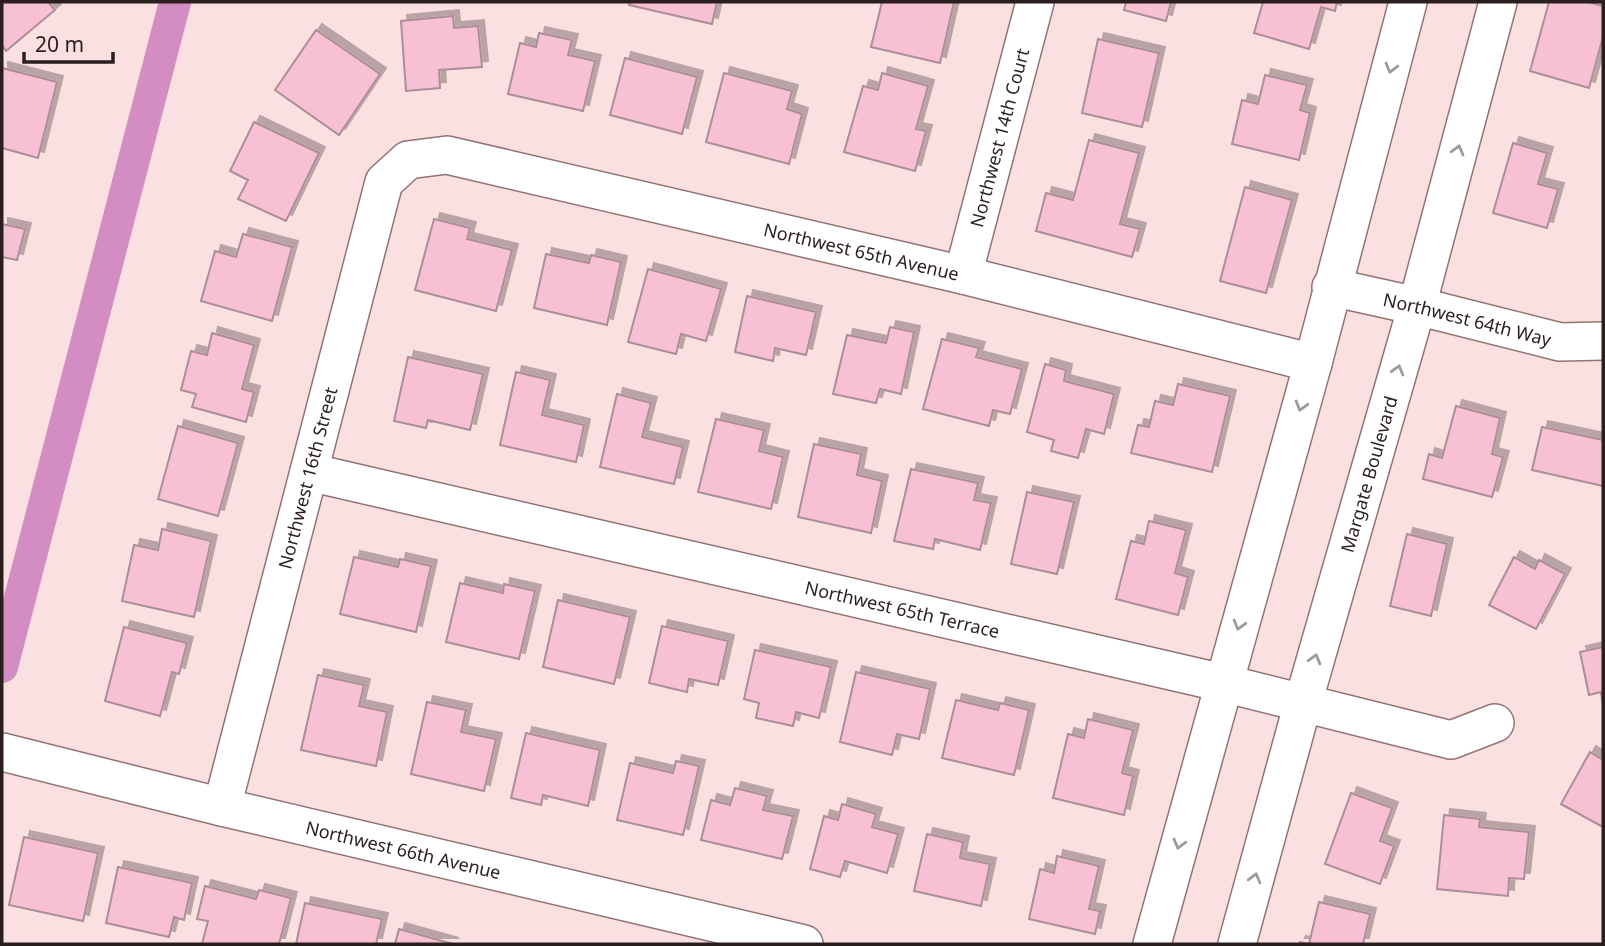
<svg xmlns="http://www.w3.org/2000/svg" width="1605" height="946" font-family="'Noto Sans',sans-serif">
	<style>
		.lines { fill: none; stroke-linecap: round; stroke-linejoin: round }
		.canal { stroke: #d48dc2; stroke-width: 32 }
		.building { fill: #f7c1d3; stroke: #ab8e98; stroke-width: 2; filter: url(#shadow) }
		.minor-casing { stroke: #917475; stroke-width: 40 }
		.minor { stroke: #fff; stroke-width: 37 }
		.oneway { stroke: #9f9a9a }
		.labels { text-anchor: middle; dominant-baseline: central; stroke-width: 5; stroke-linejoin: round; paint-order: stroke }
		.street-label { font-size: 18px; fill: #2a1e1f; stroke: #fbe0e1 }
	</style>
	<defs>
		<filter id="shadow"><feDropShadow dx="6" dy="-6" stdDeviation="0" flood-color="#0004"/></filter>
	</defs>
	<rect width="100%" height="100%" fill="#fbe0e1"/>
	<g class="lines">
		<!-- canal -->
		<path class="canal" d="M2 667 175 2"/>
	</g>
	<!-- building -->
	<path class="building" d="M2 2H48L55 10 6 51 2 45Z
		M630 2H717L712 24 629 5Z
		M882 2H954L940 63 871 47Z
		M1126 2H1171L1166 21 1124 10Z
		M1263 2H1337L1335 11 1321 7 1309 49 1254 33Z
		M1549 2H1588L1603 6V37L1589 88 1530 71Z
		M453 16 454 28 478 26 482 67 439 70 440 88 406 91 401 21Z
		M316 30 380 74 339 135 275 90Z
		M539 33 572 40 568 55 595 61 583 111 508 94 520 43 536 47Z
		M1098 39 1159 53 1142 127 1082 113Z
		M625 58 697 77 682 134 610 115Z
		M2 68 57 82 38 158 2 148Z
		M724 73 792 91 787 109 802 114 789 164 706 142Z
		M882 73 928 86 916 129 926 131 915 171 844 152 863 86 878 90Z
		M1265 75 1307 85 1300 110 1310 113 1299 160 1232 144 1242 100 1258 104Z
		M254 122 319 153 286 221 238 199 248 180 230 171Z
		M1089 140 1139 153 1120 224 1140 229 1132 257 1036 231 1046 193 1073 200Z
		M1513 143 1547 153 1538 184 1558 189 1547 228 1493 213Z
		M1245 187 1292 200 1266 293 1220 281Z
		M434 219 470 228 467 239 512 250 496 311 415 290Z
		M2 224 25 229 17 260 2 257Z
		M243 234 292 247 272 321 201 301 215 251 236 257Z
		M546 254 589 263 591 255 621 262 607 325 534 308Z
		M648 269 721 289 706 341 681 334 676 354 628 342Z
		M747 296 816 312 806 355 775 348 773 361 735 352Z
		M890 327 914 332 901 394 880 389 876 403 833 394 847 335 886 343Z
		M212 333 254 345 242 389 254 392 246 422 192 407 196 394 181 390 191 351 207 355Z
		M942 339 979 348 976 357 1022 369 1010 414 993 410 989 426 923 409Z
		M408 357 483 374 470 430 428 420 426 428 394 421Z
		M1045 364 1066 370 1064 381 1114 394 1104 434 1086 429 1078 458 1051 451 1054 440 1027 432Z
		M516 372 550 380 542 415 584 425 576 462 500 445Z
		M1178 384 1230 396 1212 472 1131 453 1138 425 1149 427 1155 401 1173 405Z
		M617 394 651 403 642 437 683 447 674 484 600 467Z
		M1456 406 1500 418 1492 454 1503 457 1492 497 1423 479 1429 454 1442 458Z
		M716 419 764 430 759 451 783 457 771 509 698 492Z
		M178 426 238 443 218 516 158 499Z
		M1542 427 1603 440V438V486L1532 470Z
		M814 444 861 454 857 475 882 481 871 533 798 517Z
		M911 469 978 483 974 500 991 503 980 550 935 539 933 549 894 541Z
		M1027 492 1074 502 1057 574 1011 564Z
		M1149 521 1186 530 1175 573 1188 577 1178 615 1116 599 1131 541 1144 544Z
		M162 529 211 541 194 617 122 601 134 545 158 550Z
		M1407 534 1447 544 1431 616 1390 606Z
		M354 557 398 567 400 559 431 566 416 632 340 614Z
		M1514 557 1535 569 1539 560 1565 574 1536 629 1489 605Z
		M460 583 503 593 504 584 535 591 519 659 446 642Z
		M558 600 630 617 614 684 543 667Z
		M662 626 728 641 718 685 689 679 687 692 649 683Z
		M124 627 187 643 179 674 172 672 160 716 105 701Z
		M1603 647V706L1601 692 1589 695 1580 652Z
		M755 650 831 667 819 718 796 712 793 726 756 718 759 703 744 699Z
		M856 672 930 689 919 739 897 734 892 755 840 742Z
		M318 675 364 685 359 706 387 712 376 766 301 750Z
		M956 700 998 710 1000 703 1029 710 1014 775 942 758Z
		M427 702 466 710 461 732 496 739 484 791 411 774Z
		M1088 719 1133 730 1122 773 1133 776 1124 815 1053 798 1068 734 1084 738Z
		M526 733 600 750 588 806 543 795 541 805 511 798Z
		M1590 752 1603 760V827L1561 804Z
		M676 761 699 766 683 835 617 820 630 763 673 773Z
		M735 788 767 796 763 810 793 816 782 859 701 840 711 800 730 805Z
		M1351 793 1392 808 1380 841 1394 846 1380 884 1325 864Z
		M842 804 876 814 872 827 898 834 887 873 845 861 840 877 810 869 824 816 838 820Z
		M1444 815 1480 819 1479 827 1529 832 1524 879 1509 878 1508 896 1437 889Z
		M927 834 963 842 960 858 990 864 981 906 914 891Z
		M24 837 98 853 83 921 9 905Z
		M1057 856 1099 866 1089 909 1100 911 1095 934 1029 919 1040 869 1054 873Z
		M118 867 192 883 184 920 174 917 169 937 106 923Z
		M205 886 256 899 259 890 291 898 279 944H202L208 921 197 919Z
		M1319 902 1370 914 1363 944H1299L1300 942 1309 944Z
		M305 903 382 919 376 944H296Z
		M399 929 453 944H395Z"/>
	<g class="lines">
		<!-- minor casing -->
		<g class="minor-casing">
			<g id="minor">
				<path id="s1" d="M963 275 1035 2"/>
				<path id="s2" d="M1331 287 1417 306 1560 342 1603 341"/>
				<path id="s3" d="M309 472 1223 683 1451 740 1495 723"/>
				<path id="s4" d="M2 752 222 807 804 944"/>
				<path id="s5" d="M222 807 384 182 408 160 447 155 963 275 1313 363"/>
				<path d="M1152 944 1313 363 1408 2"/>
				<path id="s6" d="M1237 944 1303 703 1417 306 1498 2"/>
			</g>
		</g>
		<!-- minor -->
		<use href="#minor" class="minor"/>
	</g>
	<!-- one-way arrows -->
	<defs><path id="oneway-chevron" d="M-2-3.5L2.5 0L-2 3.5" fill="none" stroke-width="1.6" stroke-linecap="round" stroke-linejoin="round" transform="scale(1.75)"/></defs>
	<g class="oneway">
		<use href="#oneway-chevron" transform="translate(1391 68) rotate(105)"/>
		<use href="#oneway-chevron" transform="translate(1458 150) rotate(-75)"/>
		<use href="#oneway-chevron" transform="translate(1398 370) rotate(-74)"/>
		<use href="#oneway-chevron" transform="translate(1301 406) rotate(106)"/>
		<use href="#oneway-chevron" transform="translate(1239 625) rotate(106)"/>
		<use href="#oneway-chevron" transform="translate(1315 659) rotate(-74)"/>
		<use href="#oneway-chevron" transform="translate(1179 844) rotate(105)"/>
		<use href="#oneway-chevron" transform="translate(1255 878) rotate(-75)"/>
	</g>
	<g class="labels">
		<!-- street labels -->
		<g class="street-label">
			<text stroke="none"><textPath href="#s1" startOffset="142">Northwest 14th Court</textPath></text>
			<text stroke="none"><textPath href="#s5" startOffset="1143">Northwest 65th Avenue</textPath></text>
			<text stroke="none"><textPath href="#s2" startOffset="140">Northwest 64th Way</textPath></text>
			<text stroke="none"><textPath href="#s6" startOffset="488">Margate Boulevard</textPath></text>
			<text stroke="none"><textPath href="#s5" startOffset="340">Northwest 16th Street</textPath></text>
			<text stroke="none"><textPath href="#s3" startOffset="609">Northwest 65th Terrace</textPath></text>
			<text stroke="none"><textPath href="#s4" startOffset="413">Northwest 66th Avenue</textPath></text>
		</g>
	</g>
	<!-- border -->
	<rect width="1605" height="946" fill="none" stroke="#2a1e1f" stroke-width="7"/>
	<!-- scale -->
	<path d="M24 52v10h89v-10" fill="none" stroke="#2a1e1f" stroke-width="3.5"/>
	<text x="35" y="52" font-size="21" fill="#2a1e1f" stroke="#fbe0e1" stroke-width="5" paint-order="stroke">20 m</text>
</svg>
